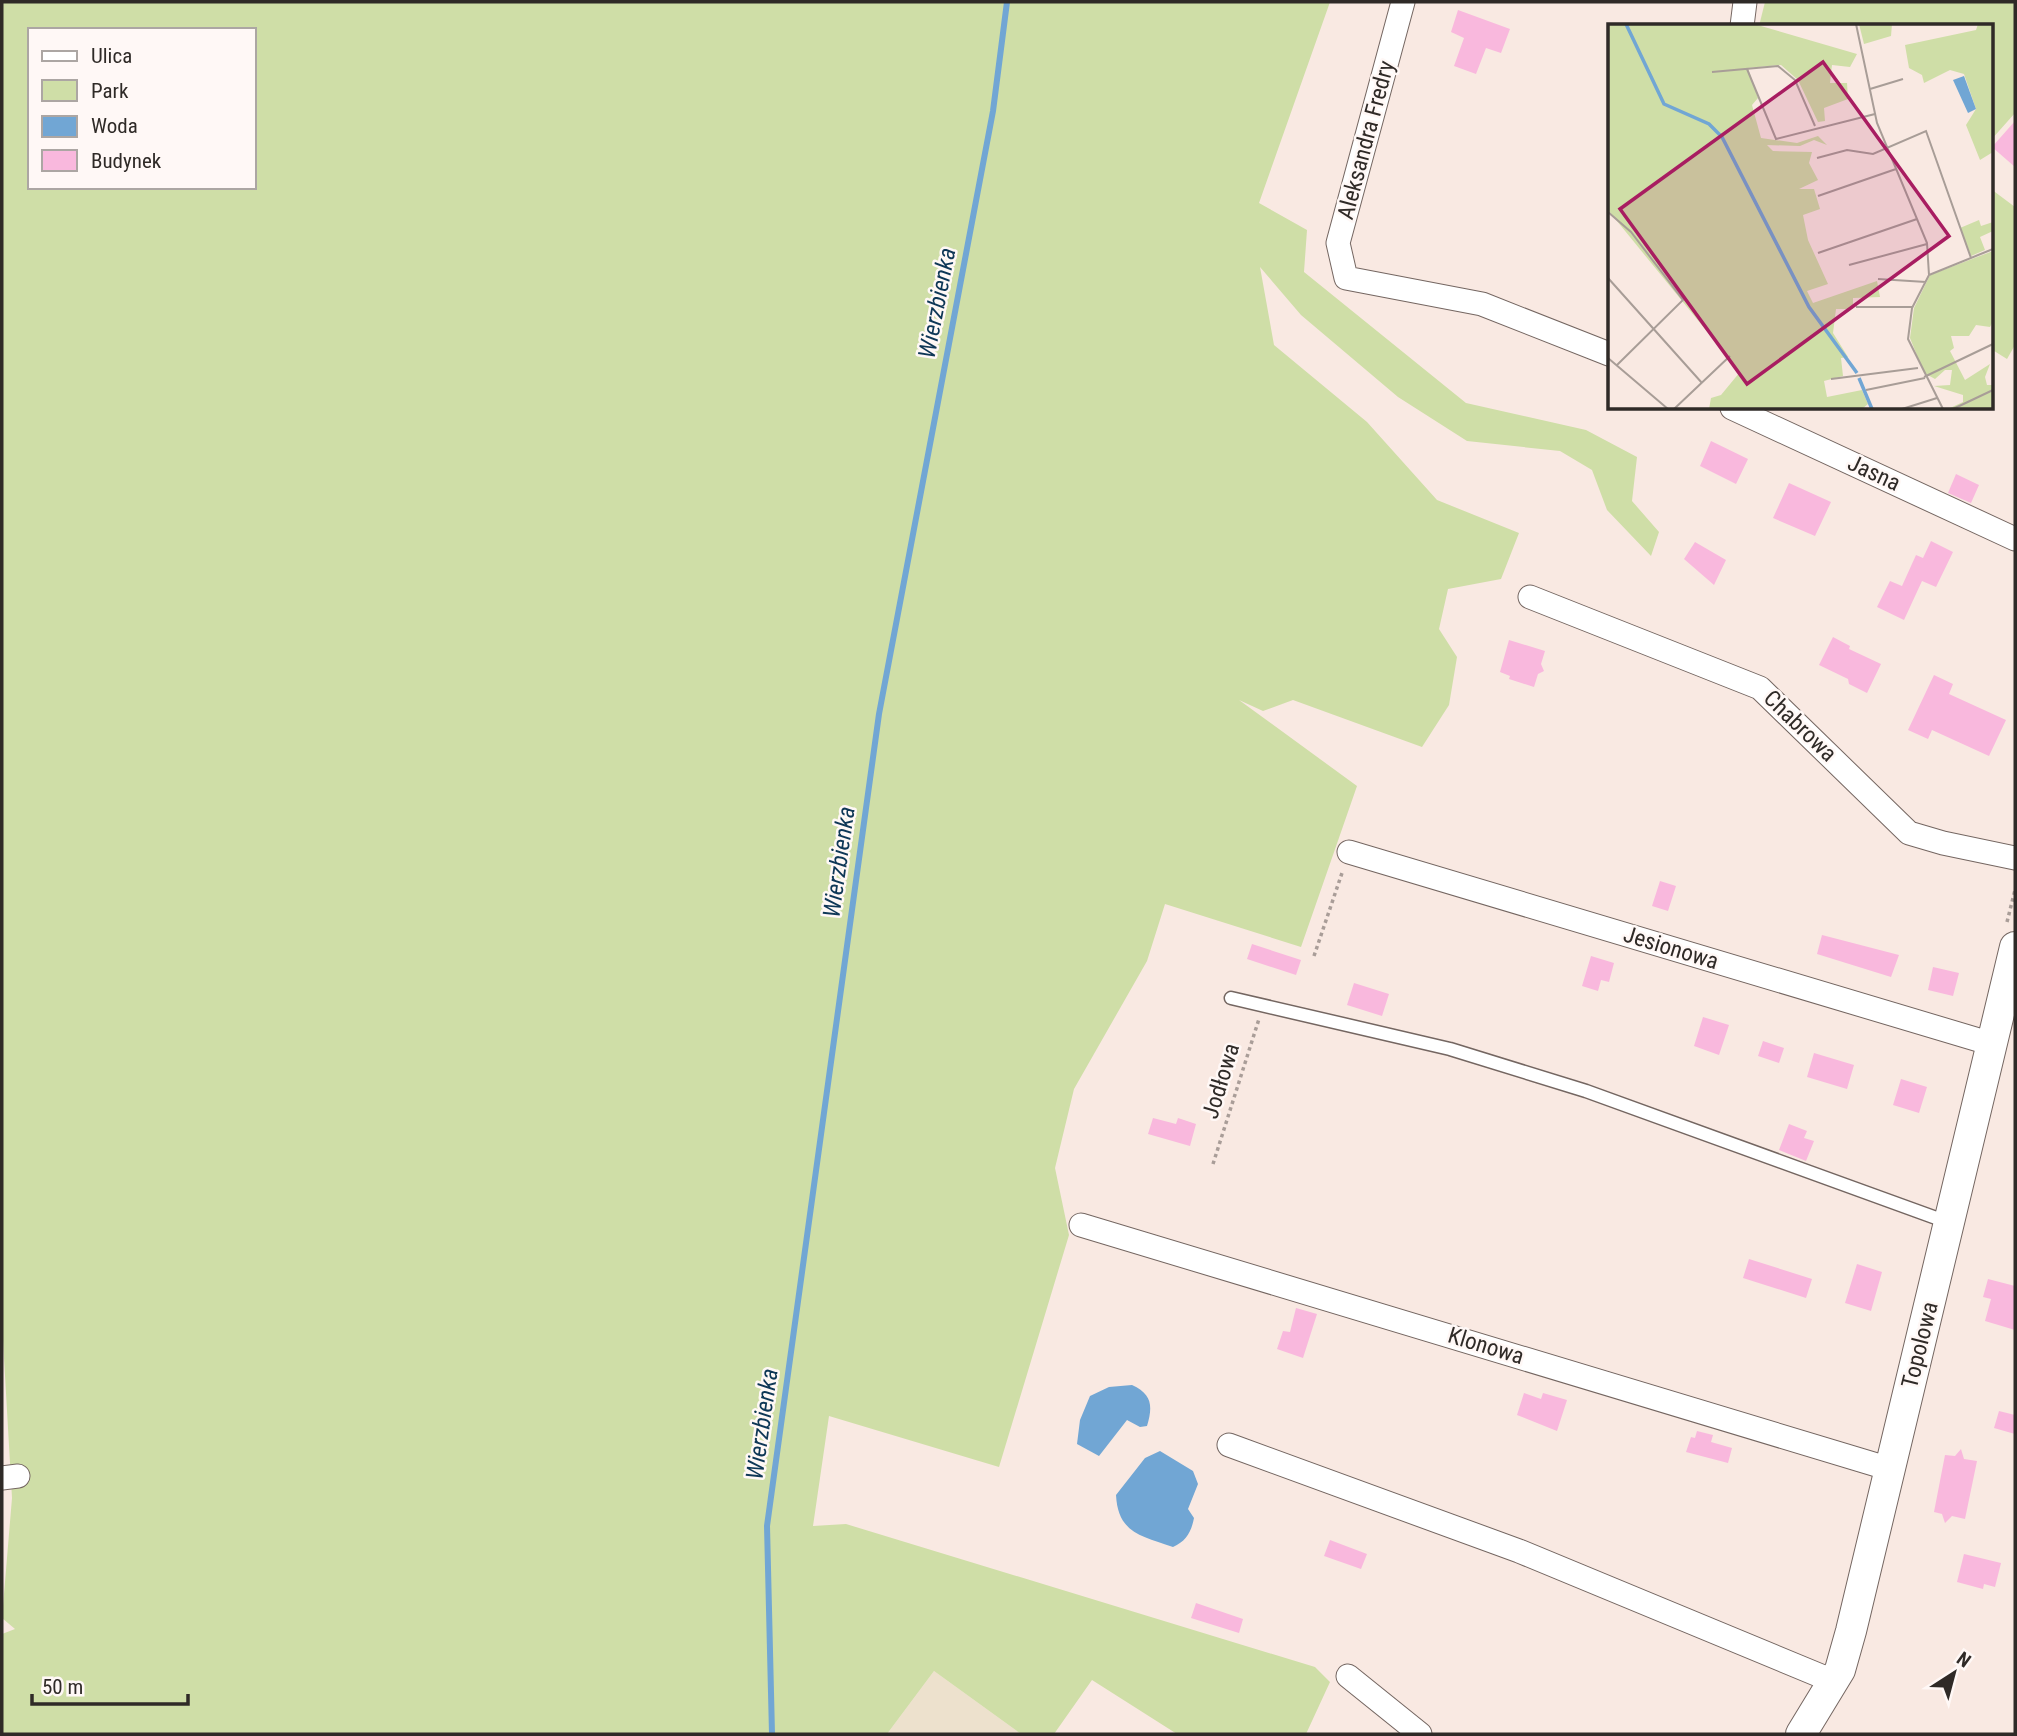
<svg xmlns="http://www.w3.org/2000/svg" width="2017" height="1736" font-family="'Roboto Condensed',sans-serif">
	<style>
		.industrial { fill: #ede1cd }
		.green { fill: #cfdea7; fill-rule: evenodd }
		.water { fill: #71a6d4 }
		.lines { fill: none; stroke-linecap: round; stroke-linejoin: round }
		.stream { stroke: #71a6d4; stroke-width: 6 }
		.building { fill: #f9b8dd }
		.service-casing { stroke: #746661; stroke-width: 15 }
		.minor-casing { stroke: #746661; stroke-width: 25 }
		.tertiary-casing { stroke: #746661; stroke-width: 32 }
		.path { stroke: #a99d98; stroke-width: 3.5; stroke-dasharray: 3.5 3.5; stroke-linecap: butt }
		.service { stroke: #fff; stroke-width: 12 }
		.minor { stroke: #fff; stroke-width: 23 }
		.tertiary { stroke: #fff; stroke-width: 30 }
		.labels { text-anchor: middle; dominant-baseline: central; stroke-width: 5; stroke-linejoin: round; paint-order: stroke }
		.street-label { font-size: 23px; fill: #2f2a27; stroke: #fff8f6 }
		.water-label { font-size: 24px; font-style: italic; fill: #0e3756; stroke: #fff8f6 }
		.inset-river { fill: none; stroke: #71a6d4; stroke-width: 3.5 }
		.inset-road { fill: none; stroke: #a89d97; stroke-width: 2 }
		.view { fill: #a81d61; fill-opacity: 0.15; stroke: #a81d61; stroke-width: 3.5 }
		.inset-edge { fill: none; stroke: #2f2a27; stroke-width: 3.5 }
	</style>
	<rect width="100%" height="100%" fill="#f9e9e2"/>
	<!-- industrial -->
	<path class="industrial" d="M934 1671 1021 1734H887Z"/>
	<!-- green -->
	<path class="green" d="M2 2H1330L1259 203 1307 230 1304 272 1466 403 1586 430 1637 457 1632 501 1659 532 1651 556 1607 510 1592 470 1560 451 1467 441 1398 397 1301 315 1260 267 1274 345 1367 422 1437 500 1519 533 1501 579 1448 589 1439 629 1457 657 1449 705 1422 747 1293 700 1263 711 1239 700 1357 786 1301 947 1165 904 1147 961 1074 1089 1055 1168 1069 1235 999 1467 829 1416 813 1526 846 1524 1315 1667 1330 1682 1306 1734H1177L1092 1680 1054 1734H1021L934 1671 887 1734H2V1634L15 1629 2 1618 12 1498 2 1323ZM30 30H254V187H30Z
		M1765 2H2015V113L1991 140V26H1759Z
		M1991 189 2015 207V345L2007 359 1991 349Z"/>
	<!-- water -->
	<path class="water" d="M1132 1385C1152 1394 1153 1406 1147 1426L1140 1427 1127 1420 1099 1456 1077 1444 1080 1420 1090 1396 1109 1387Z
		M1160 1451 1193 1471 1198 1484 1188 1509 1194 1518C1191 1533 1186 1541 1173 1547 1141 1536 1118 1533 1116 1495L1145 1458Z"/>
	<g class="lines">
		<!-- stream -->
		<path class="stream" d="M772 1734 767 1526 879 714 993 111 1007 2"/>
	</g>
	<!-- building -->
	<path class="building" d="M1458 10 1510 29 1501 53 1486 48 1476 74 1454 66 1464 38 1451 32Z
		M2015 121V167L1992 147Z
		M1711 441 1748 459 1736 484 1700 466Z
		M1956 474 1979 485 1971 503 1948 493Z
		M1789 483 1831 502 1815 536 1773 518Z
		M1931 541 1953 552 1936 587 1922 581 1904 620 1877 607 1890 581 1902 586 1916 555 1923 558Z
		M1695 542 1726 560 1714 585 1684 559Z
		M1833 637 1850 646 1849 649 1881 664 1867 693 1849 684 1848 679 1819 665Z
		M1509 640 1545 651 1541 664 1544 671 1538 674 1534 687 1509 679 1510 676 1500 672Z
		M1934 675 1953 684 1949 694 2006 720 1989 756 1932 730 1928 739 1908 730Z
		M1660 881 1676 886 1668 911 1652 906Z
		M1822 935 1899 955 1891 977 1817 954Z
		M1252 944 1301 960 1296 975 1247 959Z
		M1591 956 1614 963 1609 982 1601 980 1598 991 1582 986Z
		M1933 967 1959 973 1953 996 1928 990Z
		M1354 983 1389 994 1382 1016 1347 1005Z
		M1703 1017 1729 1025 1719 1055 1694 1046Z
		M1763 1041 1784 1048 1779 1063 1758 1056Z
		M1814 1053 1854 1065 1847 1089 1807 1077Z
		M1901 1079 1927 1087 1919 1113 1893 1105Z
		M1153 1118 1176 1124 1178 1118 1196 1124 1190 1146 1148 1134Z
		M1789 1124 1807 1131 1804 1138 1814 1141 1806 1161 1779 1150Z
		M1749 1259 1812 1279 1806 1298 1743 1278Z
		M1857 1264 1882 1272 1871 1311 1845 1303Z
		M1988 1279 2015 1286V1330L1985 1321 1991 1299 1983 1297Z
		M1296 1308 1317 1314 1303 1358 1277 1349 1283 1331 1290 1332Z
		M1524 1393 1541 1399 1543 1393 1567 1400 1557 1431 1517 1415Z
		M1999 1411 2015 1415V1434L1994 1428Z
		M1697 1431 1713 1435 1711 1442 1732 1448 1728 1463 1686 1452 1691 1437 1695 1438Z
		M1961 1449 1964 1459 1977 1461 1965 1519 1952 1516 1945 1523 1942 1514 1934 1512 1945 1455 1955 1456Z
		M1330 1540 1367 1554 1361 1569 1324 1556Z
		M1964 1554 2001 1563 1995 1587 1984 1584 1983 1589 1957 1582Z
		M1196 1603 1243 1619 1239 1633 1191 1618Z"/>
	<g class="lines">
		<!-- service casing -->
		<g class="service-casing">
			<path id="service" d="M1231 998 1450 1049 1586 1091 1950 1223"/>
		</g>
		<!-- minor casing -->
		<g class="minor-casing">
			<path id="minor" d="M1403 2 1338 243 1346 278 1482 304 1609 354
				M1742 26 1745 2
				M1732 408 2015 539
				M1530 597 1760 688 1909 833 1943 843 2015 858
				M1349 852 1992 1044
				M1081 1225 1890 1469
				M1229 1445 1519 1551 1833 1681
				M2 1478 18 1476
				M1348 1676 1420 1734"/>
		</g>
		<!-- tertiary casing -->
		<g class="tertiary-casing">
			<path id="tertiary" d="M1801 1734 1840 1670 1851 1631 2015 947"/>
		</g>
		<!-- path -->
		<path class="path" d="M2007 922 2015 890
			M1314 956 1343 870
			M1213 1164 1259 1019"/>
		<!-- service -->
		<use href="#service" class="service"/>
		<!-- minor -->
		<use href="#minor" class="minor"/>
		<!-- tertiary -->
		<use href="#tertiary" class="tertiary"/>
	</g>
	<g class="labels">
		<!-- street labels -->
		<g class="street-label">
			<text transform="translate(1366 140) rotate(-75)">Aleksandra Fredry</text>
			<text transform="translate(1874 473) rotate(25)">Jasna</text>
			<text transform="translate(1800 726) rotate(44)">Chabrowa</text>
			<text transform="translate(1671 948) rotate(17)">Jesionowa</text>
			<text transform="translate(1221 1081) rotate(-73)">Jodłowa</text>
			<text transform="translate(1920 1345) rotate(-76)">Topolowa</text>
			<text transform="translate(1486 1346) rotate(17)">Klonowa</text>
		</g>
		<!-- water labels -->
		<g class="water-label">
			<text transform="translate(937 303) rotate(-79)">Wierzbienka</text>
			<text transform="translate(839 862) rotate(-82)">Wierzbienka</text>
			<text transform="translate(762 1424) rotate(-82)">Wierzbienka</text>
		</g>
	</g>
	<!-- overview -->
	<g transform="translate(1608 24)">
		<rect width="385" height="385" fill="#f9e9e2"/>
		<path d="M0 0H146L249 30 242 43 224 41 222 59H239L240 75 216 84 217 97 210 98 190 56 173 41 140 44 150 74 144 81 153 114 189 119 210 112 219 121 206 116 192 122 159 121 165 127 204 128 201 139 210 156 191 165H206L212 185 195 191 200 216 220 260 199 267 205 279 269 257 272 273 245 274V285H228L225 309 240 333 233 334 235 352 216 357 219 373 254 366 260 380 254 385H101L103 374 113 371 132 348 0 186ZM251 0H284L283 12 256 20ZM370 0H385V128L372 136 358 101 368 85 356 50 342 46 316 59 314 51 301 44 297 21 368 6ZM371 196 373 202 385 198V207L372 213 377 226 363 232 352 204ZM385 227V297L382 303 368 301 361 312H343L346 324 342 327 357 356 382 340 377 353 379 361H385V385H340L355 378V371L326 362 342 361 344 346H337L327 355 316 349 302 314 306 284 322 251Z" fill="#cfdea7"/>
		<path d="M356 52 368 85 360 89 345 56Z" fill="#71a6d4"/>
		<path class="inset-river" d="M18 0 56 80 101 100 114 113 201 283 249 349M251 354 264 385"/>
		<path class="inset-road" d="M248 0 269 99 319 219 321 251 304 284 300 315 335 385M139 45 168 115 267 90M104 48 170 42 187 56 207 102M262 65 295 55M209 134 239 126 265 130 318 107 363 234M210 172 288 145M0 188 23 208 75 276 8 342M210 229 309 195M241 241 319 220M321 251 385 225M0 254 94 359M270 255 318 258M248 283H305M0 334 60 385M316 353 385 320M223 355 310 344M258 366 317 354M66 385 122 332M294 385 329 374M345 385 385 366"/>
		<path class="view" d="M215 38 341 212 139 360 12 185Z"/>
		<rect width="385" height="385" class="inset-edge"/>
	</g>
	<!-- border -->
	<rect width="2017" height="1736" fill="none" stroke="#2f2a27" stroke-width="7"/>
	<!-- legend -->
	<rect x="28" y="28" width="228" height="161" fill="#fff8f6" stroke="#aca6a3" stroke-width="2"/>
	<rect x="42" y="51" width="35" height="10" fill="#ffffff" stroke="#aca6a3" stroke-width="2"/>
	<text x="91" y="63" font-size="21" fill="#2f2a27">Ulica</text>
	<rect x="42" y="80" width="35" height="21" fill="#cfdea7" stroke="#aca6a3" stroke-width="2"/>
	<text x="91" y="98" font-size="21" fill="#2f2a27">Park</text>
	<rect x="42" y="116" width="35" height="21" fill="#71a6d4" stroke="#aca6a3" stroke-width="2"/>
	<text x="91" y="133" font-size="21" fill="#2f2a27">Woda</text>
	<rect x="42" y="150" width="35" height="21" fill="#f9b8dd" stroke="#aca6a3" stroke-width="2"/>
	<text x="91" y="168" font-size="21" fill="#2f2a27">Budynek</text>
	<!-- north arrow -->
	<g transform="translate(1954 1673) rotate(36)" stroke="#fff8f6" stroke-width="5" paint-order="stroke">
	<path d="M0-5L12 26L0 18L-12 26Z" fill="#2f2a27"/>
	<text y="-10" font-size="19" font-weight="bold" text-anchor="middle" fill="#2f2a27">N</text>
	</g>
	<!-- scale -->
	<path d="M32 1694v10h156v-10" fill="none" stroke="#2f2a27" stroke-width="3.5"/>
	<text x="42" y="1694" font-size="21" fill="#2f2a27" stroke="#fff8f6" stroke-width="5" paint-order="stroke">50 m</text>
</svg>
